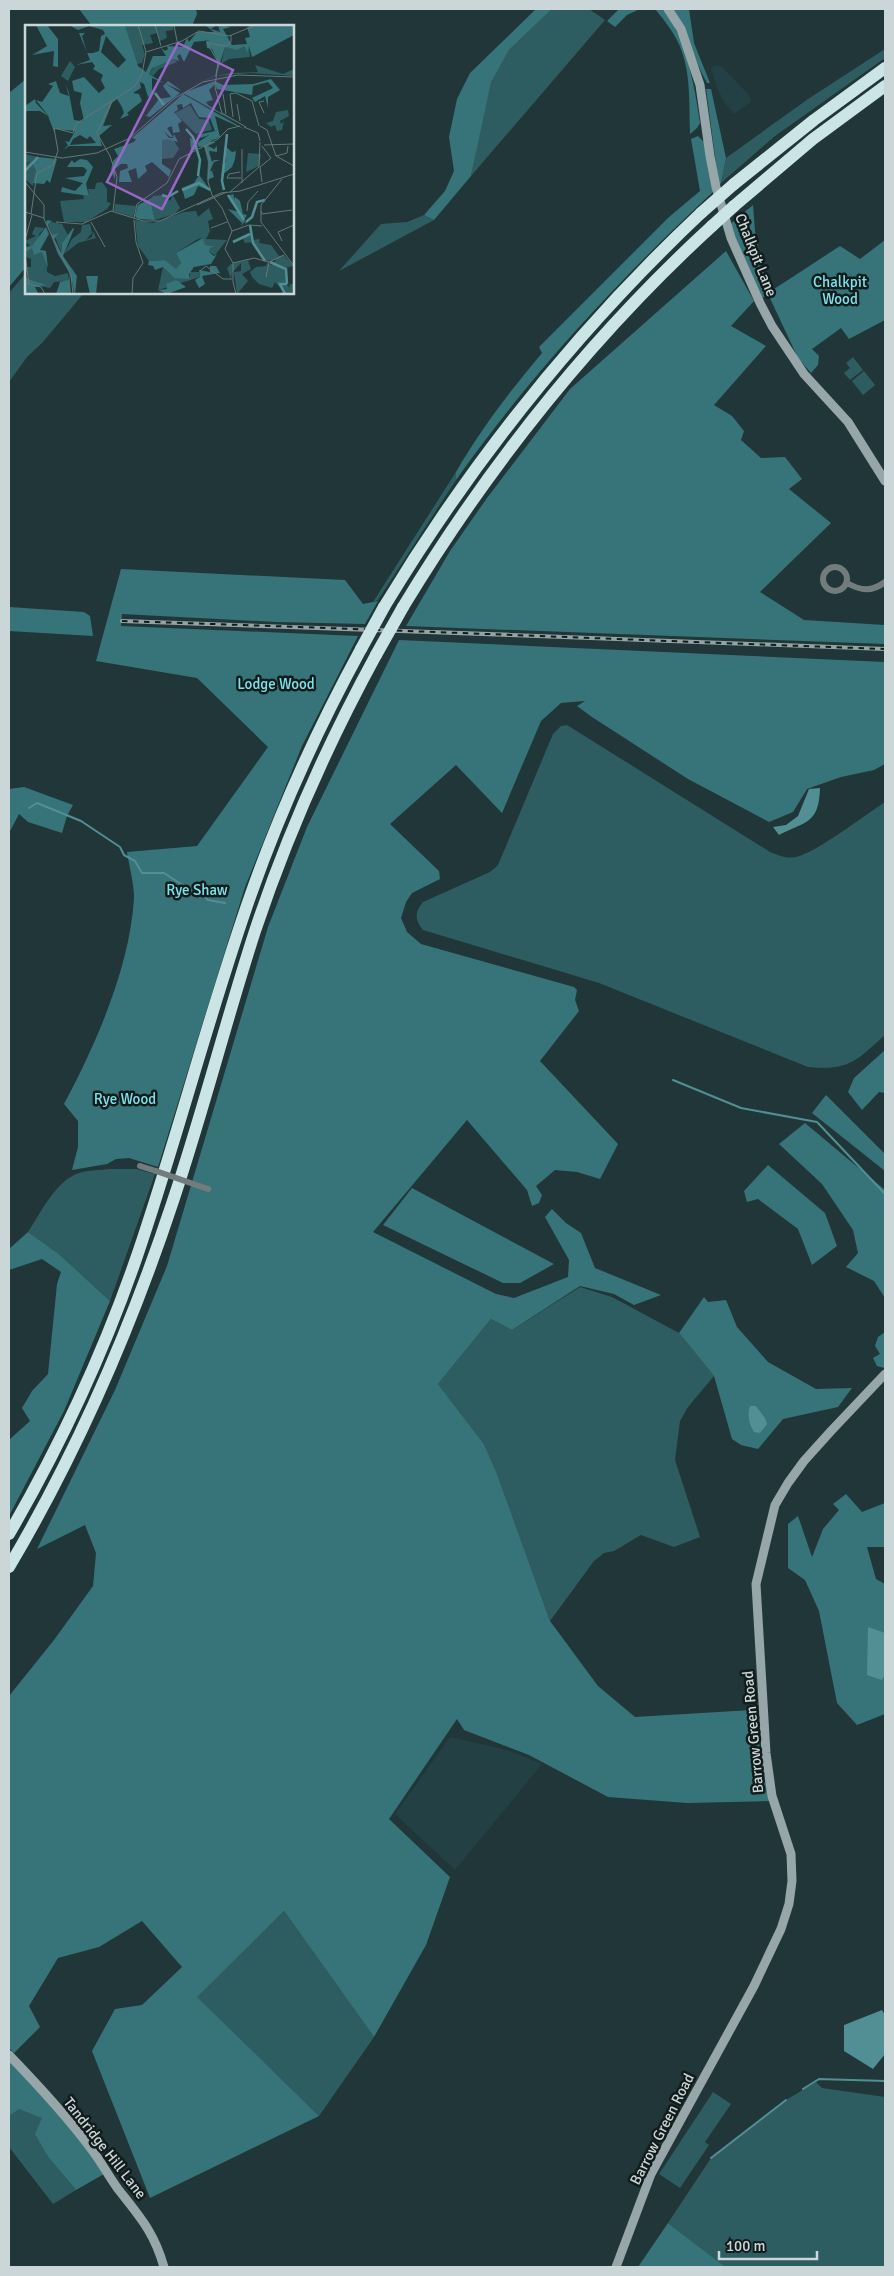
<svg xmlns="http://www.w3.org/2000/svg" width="894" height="2276" font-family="Signika,sans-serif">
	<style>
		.built { fill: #234144 }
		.green { fill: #2e5d61 }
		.forest { fill: #367479 }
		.water { fill: #518f94 }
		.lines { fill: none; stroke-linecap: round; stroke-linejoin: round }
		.stream { stroke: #518f94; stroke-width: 2 }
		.street { stroke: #737c7d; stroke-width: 6 }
		.secondary { stroke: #97a6a8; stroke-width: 9 }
		.highway { stroke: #cbe4e6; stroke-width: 12 }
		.rail-casing { stroke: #94a3a4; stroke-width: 4 }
		.rail { stroke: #131c1c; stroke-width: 2; stroke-dasharray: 5.5; stroke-linecap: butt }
		.street-bridge { stroke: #737c7d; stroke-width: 6 }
		.highway-bridge { stroke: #cbe4e6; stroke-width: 12 }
		.labels { text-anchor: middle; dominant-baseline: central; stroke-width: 5; stroke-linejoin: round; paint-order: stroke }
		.street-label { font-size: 15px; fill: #cad6d7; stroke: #131c1c }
		.park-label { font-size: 15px; fill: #7ee2ea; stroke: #131c1c }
		.inset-river { fill: none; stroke: #518f94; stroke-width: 2.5 }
		.inset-road { fill: none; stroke: #657678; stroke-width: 1 }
		.view { fill: #9768c7; fill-opacity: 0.15; stroke: #9768c7; stroke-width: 2.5 }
		.inset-edge { fill: none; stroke: #cad6d7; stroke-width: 2.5 }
	</style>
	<rect width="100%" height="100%" fill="#213638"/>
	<!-- built -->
	<path class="built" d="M714 66H721L749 95 751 102 734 114 724 102 717 87 711 69Z
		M450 1737 507 1750 542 1764 455 1870 395 1814Z"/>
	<!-- green -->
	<path class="green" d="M552 9H589L605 20 471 176 490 82 509 50Z
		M885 49V58L775 136 721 183 726 158 808 99Z
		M424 215 434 220 339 271 381 224 407 222Z
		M26 273V292L84 293 42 343 27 357 9 382V293Z
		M853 357 863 370 850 380 844 373 850 368 846 363Z
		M864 371 875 385 863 395 852 381Z
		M456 472V480L378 600 373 602Z
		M567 725 770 852C778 855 786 859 796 857 817 852 865 815 885 802V1035C856 1061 849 1071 808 1067L599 983 423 930C414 919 415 912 423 902L490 872 498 865 553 734 561 726Z
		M111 1169H136L155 1174 110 1301 59 1254 28 1232C41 1213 55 1181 79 1173 89 1170 100 1170 111 1169Z
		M580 1287 612 1297 679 1333 714 1376 688 1407 680 1421 675 1460 700 1537 674 1547 641 1535 614 1551 604 1553 594 1561 550 1621 496 1471 484 1444 438 1384 491 1319 512 1330Z
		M284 1911 374 2037 319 2116 196 1997Z
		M816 2082 822 2088 885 2097V2267H725L668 2223 711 2158 786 2100Z
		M713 2092 731 2104 705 2142 709 2145 680 2188 659 2174Z
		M19 2108 43 2118 49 2158 76 2190 53 2204 9 2147V2116Z"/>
	<!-- forest -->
	<path class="forest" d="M79 9H196L197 14 192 26H92Z
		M536 9H552L509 50 491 82 471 176 434 220 424 215 445 191 454 171 449 137 457 99 470 73Z
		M619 9H640L627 15 615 27 607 21Z
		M655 9H665C687 44 694 82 700 123L697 128 690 134C689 107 691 77 682 52 677 36 665 21 655 9Z
		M673 9H689L694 43 710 83H707C693 59 689 32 673 9Z
		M26 79V267L9 287V93Z
		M706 89H711L726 158 721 183 719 186Z
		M698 136 704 142 714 191C619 279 531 374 456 480V472C481 429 510 391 542 353L539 347 669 217 700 191 691 139Z
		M753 205 755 231 768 293 840 246 860 259 885 240V320L849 339 841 328 812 349 819 356 818 365 811 373 798 358 768 294 761 299 729 225Z
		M726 251 754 301 731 326 766 346 714 405 732 416 744 431 741 440 761 458 785 457 802 479 789 489 831 523 760 592 804 620 885 625V644L406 626 450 551 487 498 570 389Z
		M121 569 345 580 363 604 378 601 365 624 276 622 122 614 121 626 358 636 302 746 245 887 158 1167 129 1158 116 1159 107 1164 72 1170 78 1147V1121L64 1104C96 1044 130 967 134 898 134 883 129 866 127 852L197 846 268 747 197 678 96 661Z
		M9 607 84 612 90 616 93 636 9 631Z
		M399 640 885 662V764L874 770 841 777 807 789 793 812 769 822 688 779 592 717 577 706 585 701 561 703 541 721 502 813 456 765 390 824 439 871 440 879 412 893 406 902 401 918 407 932 421 944 574 987 577 990 575 1000 579 1011 540 1061 618 1144 600 1179 577 1172 555 1170 536 1186 542 1195 539 1203 532 1206 527 1190 467 1120 373 1232 496 1294 514 1298 568 1277 569 1260 545 1217 552 1209 566 1223 581 1233 595 1268 661 1295 634 1305 614 1294 580 1286 512 1330 491 1319 438 1384 484 1444 496 1471 550 1621 598 1686 635 1717 752 1710 771 1801 687 1803 608 1797 529 1755 464 1730 457 1719 389 1819 450 1877 426 1945 374 2037 284 1911 197 1997 319 2116 150 2198 92 2051 115 2009 142 2005 182 1967 142 1921 99 1947 58 1958 29 2006 40 2027 14 2053 9 2048V1696L54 1640 93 1586 96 1553 85 1525 37 1549 115 1390 167 1266 268 927 307 827Z
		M24 787 73 805 67 816 62 833 28 822 19 814 9 833V789Z
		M885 1050V1093L879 1092 862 1110 848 1092 854 1078Z
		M826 1095 885 1154V1171L812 1113Z
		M805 1123 885 1190V1298L874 1281 846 1267 858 1253 853 1230 822 1184 779 1144Z
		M768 1165 825 1213 837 1246 812 1265 798 1229 758 1199 747 1202 744 1191Z
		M412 1188 554 1264 520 1283H503L383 1225Z
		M28 1232 59 1254 110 1301 64 1411 9 1516V1440L30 1421 22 1408 32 1391 48 1374 57 1284 61 1272 42 1259 9 1270V1249Z
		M704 1297 708 1302 726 1300 737 1327 768 1362 816 1389 852 1388 838 1407 783 1419 758 1449 741 1445 732 1439 714 1376 679 1333Z
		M885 1332V1367L884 1368 877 1366 873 1358 880 1354 875 1346 878 1337Z
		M846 1494 862 1512 885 1503V1547H867L876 1579 885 1584V1714L857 1725 837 1703 819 1611 805 1580 788 1568V1524L798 1516 812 1557 823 1529 839 1510 833 1504Z
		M9 2060C43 2096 77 2132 104 2174L76 2190 49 2158 35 2134 42 2118 19 2109 9 2116Z
		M668 2223 724 2266 725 2267H638Z"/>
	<!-- water -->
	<path class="water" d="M820 788C819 824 806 821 779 835L773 827 786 825 798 816 809 789Z
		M750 1406H756L765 1418 767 1424 760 1433 754 1432C749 1424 747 1416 750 1406Z
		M868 1627 885 1633V1674L882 1680 867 1675Z
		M882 2010 885 2015V2054L873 2069 844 2051V2025Z"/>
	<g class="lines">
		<!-- stream -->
		<path class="stream" d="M29 808 37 803 81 821 120 847 124 855 135 861 142 873H164L190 890 201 892 208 900 225 903
			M673 1080 741 1108 817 1122 885 1194
			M803 2089 819 2079 885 2081
			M711 2158 786 2100"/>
		<!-- street -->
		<path class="street" d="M823 579a12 12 0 1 1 24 0a12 12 0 1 1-24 0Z
			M847 583C861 591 872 592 885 582
			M140 1166 156 1171"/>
		<!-- secondary -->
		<path class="secondary" d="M668 9 681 29 700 85 710 156 716 187 731 238 760 303 772 326 804 374 848 422 885 481
			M9 2055C38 2085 67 2116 92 2150 102 2163 109 2177 118 2189 140 2217 154 2232 164 2267
			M616 2267 651 2174 754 1986 781 1929 789 1904 792 1881 791 1854 772 1796 766 1753 756 1584 775 1505 788 1483 804 1461 831 1431 885 1374"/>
		<!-- highway -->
		<path class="highway" d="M734 184 814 120 885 68
			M734 206 813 139 885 86
			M384 607C472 461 577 330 701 213
			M403 607C489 465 590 338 712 226
			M9 1534C60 1446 104 1352 137 1256 178 1136 209 1013 251 894 281 809 318 728 361 649
			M9 1567C77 1452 131 1328 173 1201 203 1112 226 1020 255 931 287 835 328 743 376 655"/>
		<!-- rail casing -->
		<g class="rail-casing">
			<path id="rail" d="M122 621C376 629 631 640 885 649"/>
		</g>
		<!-- rail -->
		<use href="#rail" class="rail"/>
		<!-- street-bridge -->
		<path class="street-bridge" d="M156 1171 208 1189"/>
		<!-- highway-bridge -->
		<path class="highway-bridge" d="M701 213 734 184
			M712 226 734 206
			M361 649 384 607
			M376 655 403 607"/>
	</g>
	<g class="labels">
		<!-- street labels -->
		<g class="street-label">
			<text transform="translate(756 255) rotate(68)">Chalkpit Lane</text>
			<text transform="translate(753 1732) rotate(-95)">Barrow Green Road</text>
			<text transform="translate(662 2129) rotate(-63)">Barrow Green Road</text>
			<text transform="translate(105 2148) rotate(52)">Tandridge Hill Lane</text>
		</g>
		<!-- park labels -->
		<g class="park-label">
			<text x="840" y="282">Chalkpit<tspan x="840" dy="17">Wood</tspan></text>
			<text x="276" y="684">Lodge Wood</text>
			<text x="197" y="890">Rye Shaw</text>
			<text x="125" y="1099">Rye Wood</text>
		</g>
	</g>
	<!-- overview -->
	<g transform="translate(25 25)">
		<rect width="269" height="269" fill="#213638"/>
		<path d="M100 0H149L148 5 141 6 142 13 135 16 132 8 125 10 128 18 117 20 120 29 117 38 112 39ZM204 21 207 23 220 21 223 27 224 21 225 32 204 34 196 39 200 22ZM150 34 152 37 134 44 128 51 124 49 129 41ZM45 36 50 42 43 56 36 51ZM230 40 258 49 269 44V51L225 48 191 51 207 48 233 47ZM165 80 174 94 184 95 187 105 171 109 150 88ZM263 85 264 91 255 96 256 99 259 96 257 105 252 106 250 100 246 102 241 98 248 96 251 87ZM142 113 148 114 154 124 148 133 136 134 137 116ZM223 128 236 129 234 141 221 147ZM0 129 13 132 8 135 11 145 8 161 0 154V142L5 136 0 139ZM77 157 82 164V177L86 178 82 184 61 197H39L35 176 59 174 58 170 64 171 63 164H70L71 158ZM132 168 129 171 138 170 145 176 148 170 155 183 150 189 130 195 125 174ZM90 179 111 181 108 192 89 186ZM184 183 188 194 183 196 185 206 181 214 202 215 190 230 184 227 185 223H192L179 220 178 213 173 214 151 228 156 238 151 245 140 235 124 236 113 221 110 195 128 198 159 187 171 186 173 192ZM27 197 37 199 43 210 37 218 36 227 30 212 34 208 28 212 23 200ZM65 199 67 208 61 215 67 212 68 206 71 213 53 218 39 229 47 214 56 207 57 200ZM10 202 20 203 14 209 15 225 21 226 22 247 30 251 43 248 44 256 29 257 25 263 4 259 0 242H6V234L1 232 0 223 5 221 0 216 11 211 7 209ZM225 210 228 215 235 214 234 218 246 220 254 231 259 230 269 241 260 243 262 260 265 263 264 260 269 258V269H260L250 257 247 263 234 259 227 252 225 247 231 242 241 241 242 238 247 240 251 235 240 236 228 217 220 218 218 214ZM227 234 223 236 226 244 217 249 223 256 212 269 209 247 216 246V238L207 248 206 254 202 243 206 239ZM138 242 149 253H165V247H174L175 252 133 265Z" fill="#2e5d61"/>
		<path d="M11 0H22L33 14V42L28 41 29 26 7 30 22 21ZM44 0H100L113 41 121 47 128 31H141L136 23 140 26 143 24 142 21 158 22 162 13 164 17 172 7H189L180 0H192L186 4 195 7 193 0 206 2 198 4 207 20 222 19 220 13 225 12 222 2 230 0H269V10L227 32 224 21 223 28 219 21 212 25 200 22 191 51 166 61 190 51 193 38H189L193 37 187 24 182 23 181 16 185 15 169 17 159 37 155 29 152 31 154 36 149 34 127 43 124 49 139 58 127 53V65L131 70 129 68 123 72 119 59 115 57 116 63 108 68 114 69 117 76 102 88 104 90 95 94 99 88 97 82 92 74 87 78 78 101 87 100 74 111 77 121H44L38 125 43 120 40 116 44 117 50 106 30 104V109L23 91 15 86H0V81L10 74 11 78 25 93 11 75 17 77 28 61 23 59 31 56 35 68 44 71 40 58 44 68 49 95 56 96 59 95 55 78 57 68 49 66 47 56 59 52 74 68 80 63 76 55 78 50 68 44 70 41 67 37 51 40 65 35 54 8H60L57 11 62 28H68L74 26 76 11 80 9 78 5 64 1 53 5ZM81 11 101 35 93 43 76 27ZM55 110 62 114 65 111 71 118 45 120 48 114ZM246 54 255 65 243 72V83L240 71 230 77 227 73 248 63 243 57 228 61 227 70 192 64 190 59 184 65 188 75 181 77 183 80 212 98 158 68 190 56 198 60 228 59ZM143 56 157 66 141 59 155 68 125 92 121 91 134 74 146 72 138 61ZM158 69 221 105 190 91 195 112 186 116 185 113 186 117H191L183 121 189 124 192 121V127L184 126 187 137 189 135H195L189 137 185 146 195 145 187 146 189 152 182 155 183 137 179 121 174 122 172 118 173 124 166 126 165 112 171 119 168 111 172 118 184 110 176 113 172 110 190 106 185 93 174 92 166 78 158 83 157 79 152 80 153 85 149 87 157 96 153 99 155 107 148 108 147 101 142 103 148 112H145L138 105 144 113H148L149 109 153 117 142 114 137 116V139L146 145 144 152 127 137 120 141 122 146 113 154 111 143 103 146 107 157H94L95 146 103 143 102 139H96L90 144V154L86 145 88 136 93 131 89 124 109 117 111 114 107 113ZM200 121 207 127 211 126 210 134 207 142 196 151 201 135ZM13 132 32 134 25 158 22 155 19 159 8 158 11 145 7 138ZM55 134 62 135 68 142 61 159 64 171 36 167 37 162 50 166 58 158 40 153 59 151 62 145 58 142H42L47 135 49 138ZM174 150 186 166 173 161 169 170 160 174 157 163 169 158ZM208 169 210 175V172L215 176 218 189 222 190 219 195 222 200 219 197 216 202 217 198 203 184 214 187 203 171ZM125 174 130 195 113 194 110 191 113 180ZM22 195 27 196 23 200 26 210 34 208 29 214 36 229 37 218 48 203 49 204 38 231 52 251 50 269H49L48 260 44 246 46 269H31L35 257 44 255V247L33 229 21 198ZM21 202 24 209 15 225 21 226 23 243 17 227 9 230 7 223 1 227 0 242V222L7 221ZM178 213 180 220 192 222 185 223 184 227 189 231 192 229 186 239 169 242 164 249 165 254 149 253 138 242 130 245 128 241 123 240 124 236 140 235 151 244 156 238 151 228ZM185 241H191L195 248 177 251 180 259 174 263 170 255 175 252 174 245 185 247ZM0 250 3 254 21 260 10 262 13 268 0 269ZM61 251H73L71 269H65ZM151 255 161 262 142 269 133 265 142 264 141 259Z" fill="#367479" fill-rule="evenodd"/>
		<path class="inset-river" d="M130 68 139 80M161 104 168 112 175 135 173 151M0 146 13 132M157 165 174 158 185 165M199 165 197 156 202 109M137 170 143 172 153 166M203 170 219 195M221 197 227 192 232 177 240 175M225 200 228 218 240 236M208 217 225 209M245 237 261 244 262 259M260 269 255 259H262"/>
		<path class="inset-road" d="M113 0 121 27M130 0 136 21M149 0 152 16M198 69 201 89M87 76 72 108 85 131 92 152 88 186M239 76 234 77 239 88M212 79 215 96M197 88 221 102M197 89 190 62 193 37 182 18 201 21 206 17V10M208 92 205 69 211 68 227 76 234 101M235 101 242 105 251 131 269 141M219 102 233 108 235 116M29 103 48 108 51 99 110 61 117 49 121 27 157 16 174 6 204 11 231 0M239 120 269 119M180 121 185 136 183 157 187 170 197 183 207 206M0 127 37 133 72 128 105 113 150 73 178 57 213 50 269 52M251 131 262 128 263 121M235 142 246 133 237 121M235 142 237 157M215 147 204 149 202 153H216M257 154 236 180V197L269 241M0 157 19 180V194L46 250 48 269M217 158V124M205 167 234 142 235 117M172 180 202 167M222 186 223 177 233 166M236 186 237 189 267 185M0 187 19 193M6 189 12 148 28 140 33 126 29 103M109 193 112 179 142 158 154 134 193 114 203 104 215 101M31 197 57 199 86 186 118 196H135L196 168 215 166 269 149M66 197 80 222M186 203 202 197M207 206 200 224 208 238V257L211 269M207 206 224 200 237 201M0 215 7 190M257 216 253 207 269 200M0 228 4 259M208 238 229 233 244 237 259 230M175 246 181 241 198 254H207M241 252 244 237M0 258 16 262 20 269M107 269 108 253 118 238 111 217 109 195"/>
		<path class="view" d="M153 18 208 45 137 184 82 157Z"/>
		<rect width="269" height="269" class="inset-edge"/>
	</g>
	<!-- border -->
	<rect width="894" height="2276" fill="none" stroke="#cad6d7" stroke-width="20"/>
	<!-- scale -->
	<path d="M719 2251v8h98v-8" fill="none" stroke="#cad6d7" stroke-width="2.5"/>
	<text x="726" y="2251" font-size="15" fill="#cad6d7" stroke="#131c1c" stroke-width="4" paint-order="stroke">100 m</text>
</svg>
